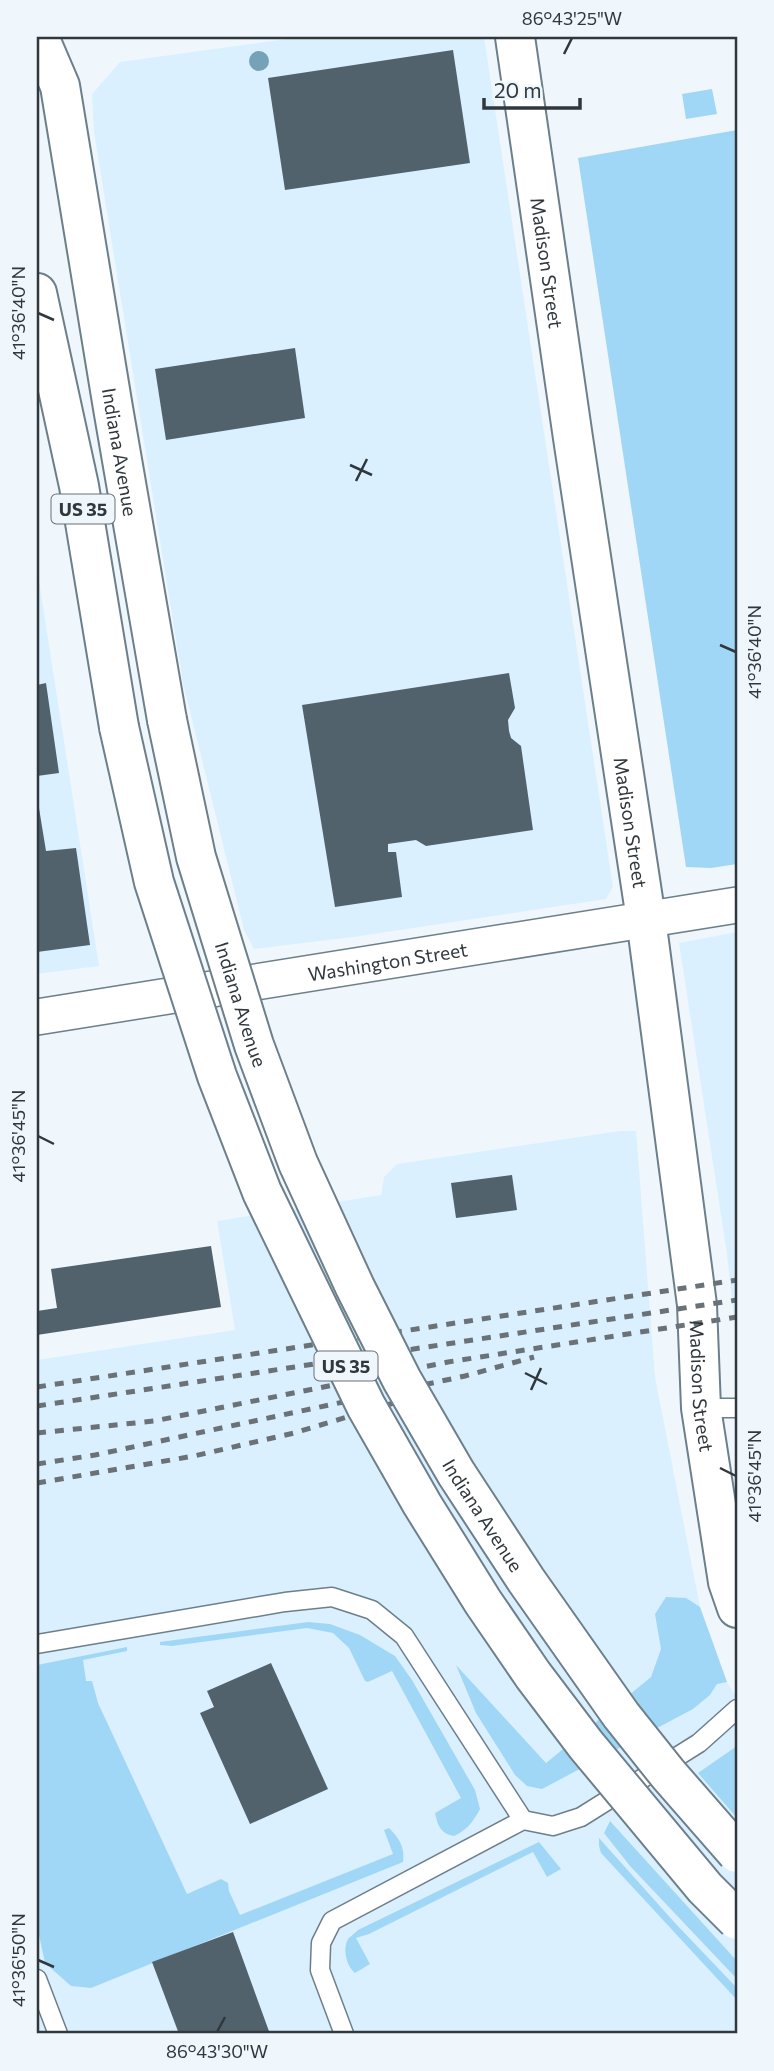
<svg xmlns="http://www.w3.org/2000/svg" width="774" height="2071" font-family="Commissioner,sans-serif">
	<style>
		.built { fill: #daf0fe }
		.green { fill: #a1d7f6 }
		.building { fill: #51626d }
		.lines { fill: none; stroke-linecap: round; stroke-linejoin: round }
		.service-casing { stroke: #6d7f8a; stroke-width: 21 }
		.minor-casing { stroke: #6d7f8a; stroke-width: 38 }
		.tertiary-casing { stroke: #6d7f8a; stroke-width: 42 }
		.primary-casing { stroke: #6d7f8a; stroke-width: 42 }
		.service { stroke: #fff; stroke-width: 18 }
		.minor { stroke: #fff; stroke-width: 35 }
		.tertiary { stroke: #fff; stroke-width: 38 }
		.primary { stroke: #fff; stroke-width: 38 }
		.rail { stroke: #6a7277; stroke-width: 5; stroke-dasharray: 9 9; stroke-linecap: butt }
		.primary-bridge-casing { stroke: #6d7f8a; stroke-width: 42; stroke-linecap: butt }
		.primary-bridge { stroke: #fff; stroke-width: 38 }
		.tree { fill: #75a2b7 }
		.ticks { fill: none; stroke: #30383d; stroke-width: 2.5 }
		.labels { text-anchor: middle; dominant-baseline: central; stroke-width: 7; stroke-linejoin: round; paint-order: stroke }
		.shield { fill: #eff7fc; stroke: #697176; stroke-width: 2 }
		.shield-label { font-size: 18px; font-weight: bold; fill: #30383d }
		.street-label { font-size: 19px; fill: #30383d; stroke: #eff7fc }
		.neatline { fill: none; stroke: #30383d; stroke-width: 2.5 }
		.ticks-label { font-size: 18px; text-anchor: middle; fill: #30383d }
	</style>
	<rect width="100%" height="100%" fill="#eff7fc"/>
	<!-- built -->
	<path class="built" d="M301 37H484L613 887 606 899 353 937 254 949 244 930 183 683 94 132 92 94 120 62Z
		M37 568 99 966 37 974Z
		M737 932V1346L727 1254 679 943Z
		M620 1131H636L655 1377 700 1607 727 1682 737 1698V2034H37V1360L235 1330 217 1221 381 1195 384 1177 397 1164Z"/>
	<!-- green -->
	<path class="green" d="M712 89 717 114 686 119 682 94Z
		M737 130V864L711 868 686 867 578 158Z
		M666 1597 686 1598 700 1607 727 1682 717 1684 710 1695 693 1709 542 1789 527 1786 515 1775 476 1713 456 1665 546 1763 651 1677 661 1649 655 1614Z
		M308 1622 330 1624 360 1635 395 1656 412 1680 475 1790 480 1809C473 1822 467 1830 454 1836 440 1833 438 1826 435 1813L461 1798 392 1671 368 1682 365 1681 349 1648 333 1633 307 1628 172 1646 160 1645V1642Z
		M127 1647V1651L83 1660 86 1681H92L98 1703 187 1894 221 1879 228 1883 229 1891 240 1915 393 1854 384 1830 389 1828C399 1838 405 1847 403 1862L91 1988 71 1986 45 1963 37 1926V1665Z
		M737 1746V1818L698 1773Z
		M610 1821 737 1961V1979L630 1866 604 1833Z
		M599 1838 675 1923 737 1988V2000L601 1853 599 1846Z
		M539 1842 561 1869 547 1877 533 1852 369 1934 356 1938 370 1964 355 1973C347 1967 342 1950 348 1939 349 1938 357 1931 358 1930Z"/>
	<!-- building -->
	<path class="building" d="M453 50 470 163 285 190 268 78Z
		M295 348 305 418 166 440 155 369Z
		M509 673 515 708 508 720 509 731 511 738 521 746 533 830 426 846 416 840 388 844V852H396L402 897 335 907 302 705Z
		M46 683 59 773 37 776V685Z
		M37 802H38L46 851 76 848 90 945 37 952Z
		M512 1175 517 1210 456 1218 451 1183Z
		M211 1246 221 1307 37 1335V1311L57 1308 51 1269Z
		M271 1663 328 1789 250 1824 200 1713 214 1707 207 1691Z
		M233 1932 270 2034H179L152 1962Z"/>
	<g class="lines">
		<!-- service casing -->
		<g class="service-casing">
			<path id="service" d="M701 1408H737
				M37 1644 285 1602 332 1597 372 1610 404 1636 523 1820
				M37 1979 58 2034
				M344 2034 320 1970 321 1943 332 1921 523 1820 553 1826 581 1817 699 1743 737 1709"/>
		</g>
		<!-- minor casing -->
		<g class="minor-casing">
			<g id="minor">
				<path id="s1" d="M37 1017 737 905"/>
			</g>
		</g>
		<!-- tertiary casing -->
		<g class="tertiary-casing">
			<g id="tertiary">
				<path id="s2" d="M515 37 573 438 646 919 697 1305 701 1408 728 1582 737 1608"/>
			</g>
		</g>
		<!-- primary casing -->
		<g class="primary-casing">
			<g id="primary">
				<path id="s3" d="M39 37 60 86 113 408 167 720"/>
				<path d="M37 293 79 486 119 727"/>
			</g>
		</g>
		<!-- service -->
		<use href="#service" class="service"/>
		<!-- minor -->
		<use href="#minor" class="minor"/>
		<!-- tertiary -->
		<use href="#tertiary" class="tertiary"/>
		<!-- primary -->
		<use href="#primary" class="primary"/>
		<!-- rail -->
		<path class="rail" d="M37 1387 737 1280
			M37 1406 737 1300
			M37 1433 154 1421 448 1362 737 1317
			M37 1464 95 1455 465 1376 534 1357
			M37 1483 194 1456 294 1433 427 1393"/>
		<!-- primary-bridge casing -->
		<g class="primary-bridge-casing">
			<g id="primary-bridge">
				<path id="s4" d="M167 720 196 857 254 1045 298 1163 355 1287 402 1380 456 1473 526 1580 621 1715 668 1774 737 1853"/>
				<path d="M119 727 154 882 217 1076 262 1192 366 1406 422 1504 483 1602 533 1675 586 1745 705 1888 737 1920"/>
			</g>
		</g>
		<!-- primary-bridge -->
		<use href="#primary-bridge" class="primary-bridge"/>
	</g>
	<!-- trees -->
	<circle class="tree" cx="259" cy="61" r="10"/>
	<!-- ticks -->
	<path class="ticks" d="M564 54 572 38M38 313 54 320M350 465 372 475M356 481 367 459M720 645 736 652M38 1136 54 1144M525 1373 547 1384M531 1390 541 1368M720 1468 736 1476M38 1960 54 1967M217 2032 225 2017"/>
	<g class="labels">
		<!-- shield labels -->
		<g class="shield">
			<rect x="51.5" y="494.5" width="63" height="29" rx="5"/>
			<rect x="314.5" y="1351.5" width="63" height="29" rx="5"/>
		</g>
		<g class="shield-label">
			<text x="83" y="509">US 35</text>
			<text x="346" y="1366">US 35</text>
		</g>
		<!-- street labels -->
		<g class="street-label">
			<text stroke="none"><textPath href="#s2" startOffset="228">Madison Street</textPath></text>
			<text stroke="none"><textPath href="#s3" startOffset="424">Indiana Avenue</textPath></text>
			<text stroke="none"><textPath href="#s2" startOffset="794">Madison Street</textPath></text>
			<text stroke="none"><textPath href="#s1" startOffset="355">Washington Street</textPath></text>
			<text stroke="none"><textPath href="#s4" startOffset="294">Indiana Avenue</textPath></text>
			<text stroke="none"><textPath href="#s2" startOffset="1362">Madison Street</textPath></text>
			<text stroke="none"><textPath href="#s4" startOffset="861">Indiana Avenue</textPath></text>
		</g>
	</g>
	<!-- border -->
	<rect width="774" height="2071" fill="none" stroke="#eff7fc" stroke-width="77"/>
	<!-- scale -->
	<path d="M484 98v10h96v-10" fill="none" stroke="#30383d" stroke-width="3.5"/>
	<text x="494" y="98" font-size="21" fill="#30383d" stroke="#eff7fc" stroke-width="5" paint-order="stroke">20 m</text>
	<rect x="38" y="38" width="698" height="1994" class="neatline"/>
	<g class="ticks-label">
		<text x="572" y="25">86°43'25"W</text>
		<text transform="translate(19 313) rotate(-90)" y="6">41°36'40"N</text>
		<text transform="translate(755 652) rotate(-90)" y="6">41°36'40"N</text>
		<text transform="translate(19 1136) rotate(-90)" y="6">41°36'45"N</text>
		<text transform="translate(755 1476) rotate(-90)" y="6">41°36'45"N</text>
		<text transform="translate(19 1960) rotate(-90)" y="6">41°36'50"N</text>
		<text x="217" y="2058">86°43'30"W</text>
	</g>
</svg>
